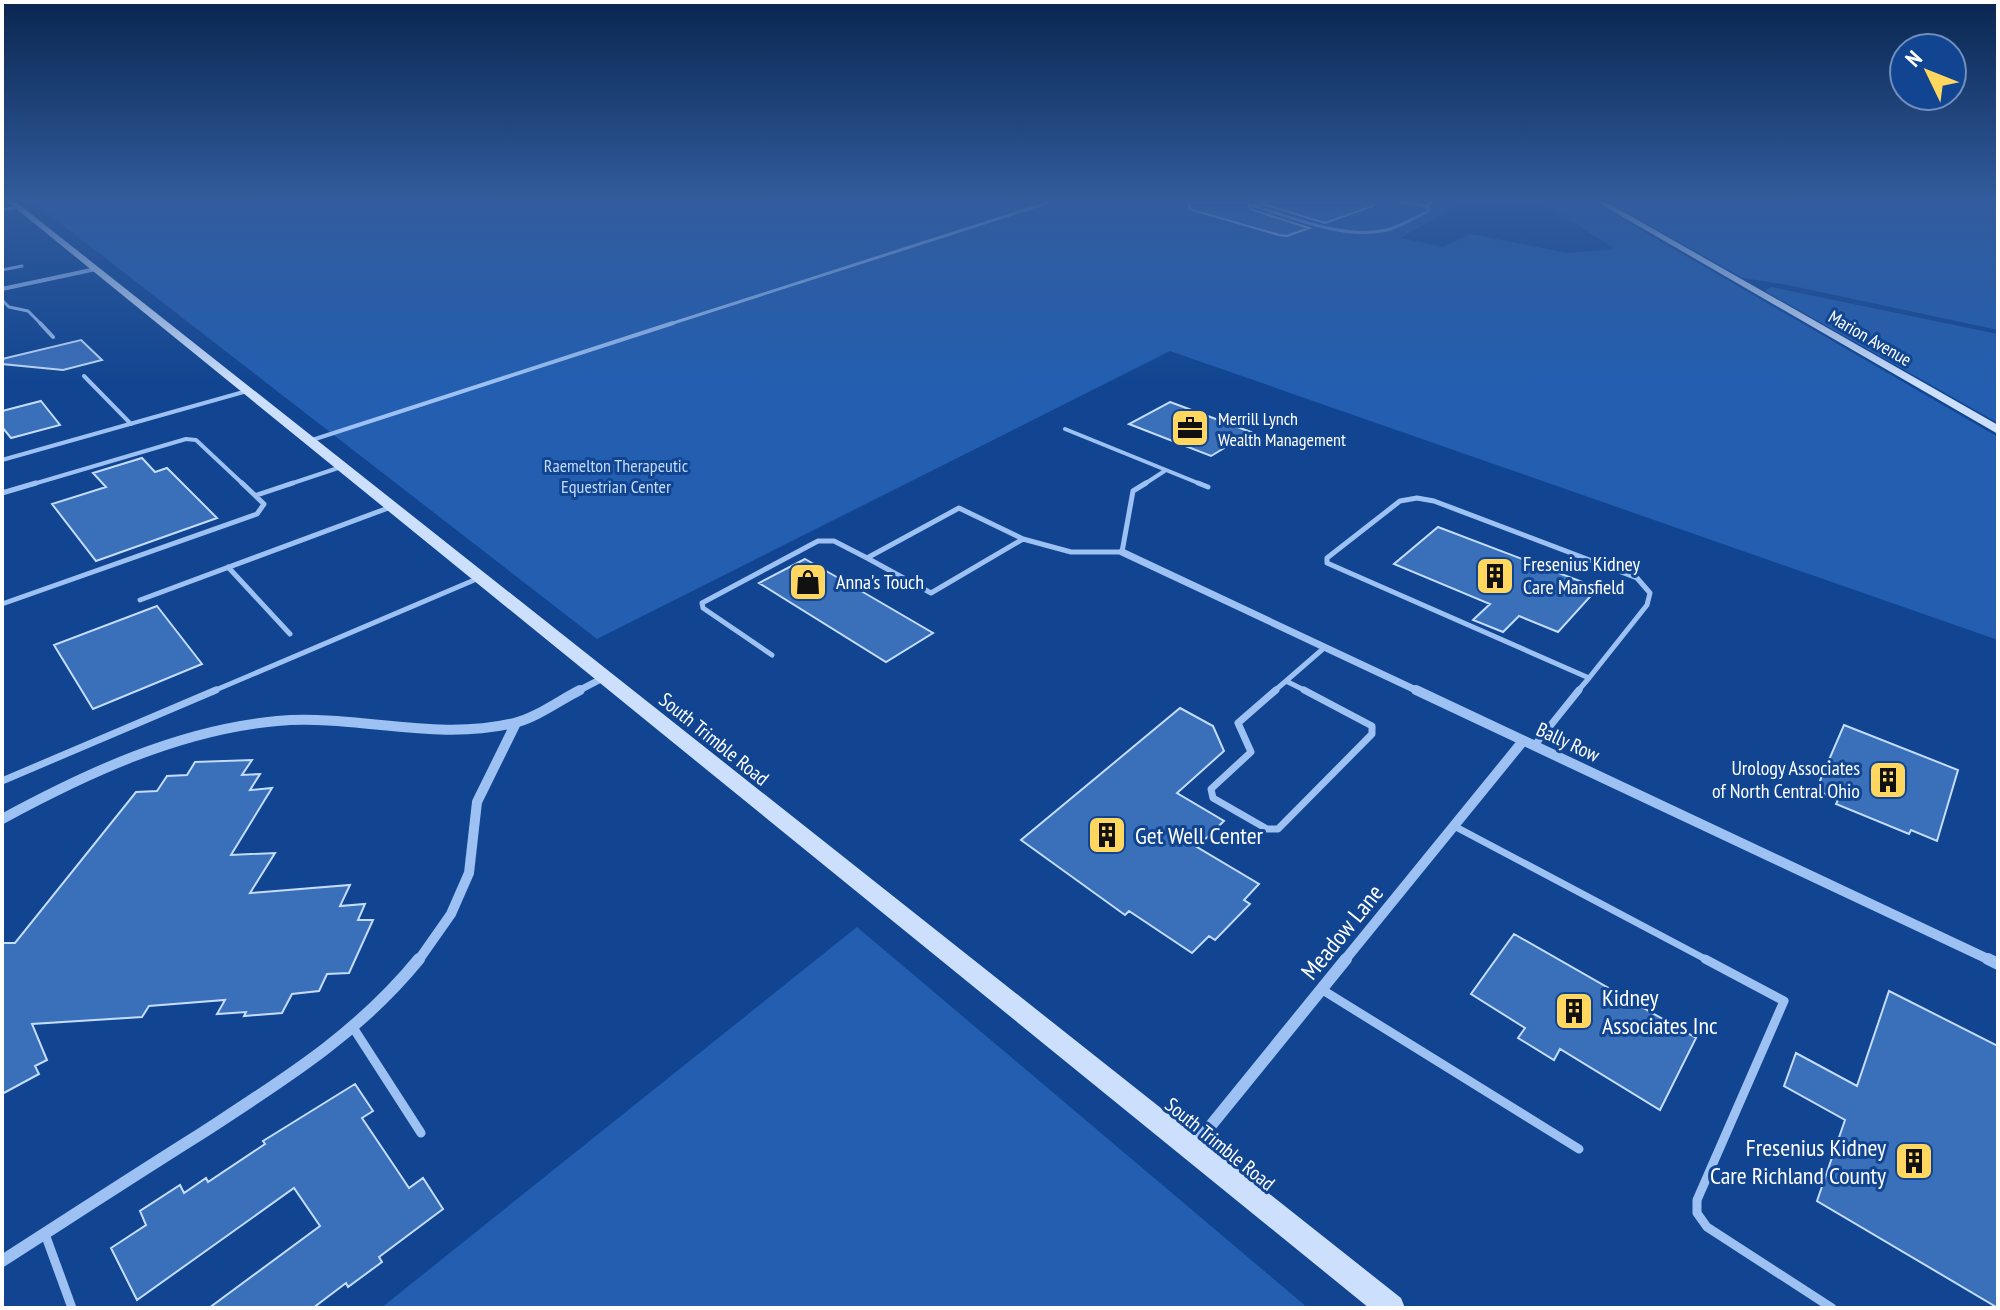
<svg xmlns="http://www.w3.org/2000/svg" width="2000" height="1310" font-family="'PT Sans Narrow',sans-serif">
	<style>
		.green { fill: #235eb0 }
		.building { fill: #3a6fb9; stroke: #c4dcfd; stroke-width: 2 }
		.lines { fill: none; stroke-linecap: round; stroke-linejoin: round }
		.lane-far4 { stroke: #9dc1f2; stroke-width: 3 }
		.lane-far3 { stroke: #9dc1f2; stroke-width: 4 }
		.lane-far2 { stroke: #9dc1f2; stroke-width: 5 }
		.lane-far1 { stroke: #9dc1f2; stroke-width: 7 }
		.lane { stroke: #9dc1f2; stroke-width: 9 }
		.street-far3 { stroke: #9dc1f2; stroke-width: 4 }
		.street-far2 { stroke: #9dc1f2; stroke-width: 7 }
		.street-far1 { stroke: #9dc1f2; stroke-width: 10 }
		.street { stroke: #9dc1f2; stroke-width: 12 }
		.secondary { fill: #ccdffc; fill-rule: evenodd }
		.labels { text-anchor: middle; dominant-baseline: central; stroke-width: 6; stroke-linejoin: round; paint-order: stroke }
		.far-street-label { font-size: 18px; fill: #fff; stroke: #114591 }
		.far-poi-label { font-size: 18px; fill: #fff; stroke: #114591; text-anchor: start }
		.far-park-label { font-size: 18px; fill: #c4dcfd; stroke: #114591 }
		.poi-label { font-size: 20px; fill: #fff; stroke: #114591; text-anchor: start }
		.street-label { font-size: 20px; fill: #fff; stroke: #114591 }
		.near-poi-label { font-size: 24px; fill: #fff; stroke: #114591; text-anchor: start }
		.near-street-label { font-size: 24px; fill: #fff; stroke: #114591 }
	</style>
	<rect width="100%" height="100%" fill="#114591"/>
	<!-- green -->
	<path class="green" d="M33 202H1465L1400 238 1443 247 1470 234 1568 253 1615 249 1542 202H1593L1998 437V640L1170 351 597 639Z
		M1608 202H1998V330L1788 285 1743 278Z
		M1771 287 1998 334V423L1765 291Z
		M857 927 1308 1308H381Z"/>
	<!-- building -->
	<path class="building" d="M1190 202H1248L1250 209 1309 228 1287 236 1279 235 1189 209Z
		M1256 202H1372L1373 206 1325 223Z
		M81 340 102 360 63 370 2 364V359Z
		M41 401 60 425 11 438 2 427V411Z
		M1170 402 1251 432 1211 456 1129 424Z
		M142 458 155 472 167 468 217 518 96 561 52 504 106 487 93 473Z
		M1438 527 1598 588 1558 632 1519 616 1503 632 1473 620 1490 604 1394 564Z
		M805 559 856 588 933 633 886 662 759 583Z
		M157 606 202 664 93 709 54 645Z
		M1180 708 1213 726 1224 751 1177 793 1224 821 1197 847 1259 884 1244 900 1250 904 1215 940 1209 936 1192 953 1129 911 1125 915 1021 840Z
		M1844 725 1958 770 1937 841 1911 830 1909 834 1836 804 1838 800 1816 790Z
		M252 760 242 775 260 774 250 790 272 788 231 855 275 853 250 893 350 885 340 906 365 904 358 920H373L349 973 327 974 319 991 292 994 282 1013 244 1016 246 1012 217 1014 225 1000 149 1006 142 1017 32 1024 47 1060 35 1066 39 1074 2 1094V943H15L136 792 157 791 167 776 187 775 195 762Z
		M1514 934 1696 1038 1660 1110 1560 1049 1554 1060 1518 1038 1525 1028 1471 994Z
		M1889 991 1998 1046V1308L1817 1201 1845 1120 1784 1086 1796 1053 1857 1086Z
		M355 1084 373 1111 362 1118 397 1170 409 1188 423 1178 443 1209 379 1257 382 1262 348 1287 346 1283 313 1308H209L320 1226 294 1188 137 1300 111 1248 146 1225 140 1211 180 1185 184 1193 206 1178 208 1182 265 1144 263 1141Z"/>
	<g class="lines">
		<!-- lane-far4 -->
		<path class="lane-far4" d="M1402 202 1425 206 1434 202
			M1251 205C1292 217 1344 240 1387 230 1401 226 1414 218 1427 212L1429 206
			M2 210 18 207
			M2 270 22 266
			M2 300 9 307 28 311 42 325
			M667 325 1050 202"/>
		<!-- lane-far3 -->
		<path class="lane-far3" d="M40 323 53 337
			M84 376 131 424
			M1065 429 1203 485
			M309 441 673 323
			M2 460 247 391
			M30 485 186 439 196 440 244 485
			M287 485 341 467
			M1143 485 1166 470"/>
		<!-- lane-far2 -->
		<path class="lane-far2" d="M1198 483 1208 487
			M2 493 36 483
			M257 495 293 483
			M1417 498 1434 501 1637 578 1650 593 1647 605 1589 678 1327 563V558L1400 501Z
			M959 508 1023 539 931 593 867 558Z
			M1023 539 1071 552H1122L1133 491 1146 483
			M228 567 290 634
			M140 600 391 507
			M2 604 257 514 264 504 242 483
			M772 655 703 608 702 603 818 541H834L867 558
			M1286 681 1308 692
			M1286 681 1324 648
			M211 692 479 578
			M1273 692 1286 681
			M1577 692 1589 678"/>
		<!-- lane-far1 -->
		<path class="lane-far1" d="M1276 690 1238 723 1251 752 1211 789 1213 798 1267 829H1278L1372 734V726L1304 690
			M1534 746 1579 690
			M2 781 216 690
			M1454 826 1709 961"/>
		<!-- lane -->
		<path class="lane" d="M1705 959 1784 1001 1697 1200V1213L1707 1227 1832 1308
			M1321 989 1579 1149
			M354 1029 421 1133
			M45 1234 72 1308"/>
		<!-- street-far3 -->
		<path class="street-far3" d="M2 289 96 269"/>
		<!-- street-far2 -->
		<path class="street-far2" d="M1122 552 1420 692
			M576 692 603 678"/>
		<!-- street-far1 -->
		<path class="street-far1" d="M1416 690 1992 961
			M2 819C87 773 179 730 277 721 356 714 435 742 514 723 536 718 560 700 580 690
			M418 961 451 914 469 873 477 802 516 723
			M1344 961 1523 741"/>
		<!-- street -->
		<path class="street" d="M1988 959 1998 964
			M1195 1145 1346 959
			M2 1261C69 1218 135 1175 202 1133 283 1080 357 1035 419 959"/>
		<!-- secondary -->
		<path class="secondary" d="M8 202H16L1401 1298 1405 1308H1369Z
			M1597 202H1606L1998 425V434Z"/>
	</g>
	<!-- sky -->
	<linearGradient id="sky" x2="0" y2="1"><stop stop-color="#092650"/><stop offset="0.52" stop-color="#325c9d"/><stop offset="1" stop-color="#325c9d" stop-opacity="0"/></linearGradient>
	<rect width="2000" height="385" fill="url(#sky)"/>
	<!-- icons -->
	<defs>
		<g id="office-square" transform="scale(2)"><rect x="-9" y="-9" width="18" height="18" rx="4" fill="#ffd65e" stroke="#114591"/><path d="M-6-3h4V-5.5h4V-3h4V5H-6ZM-1-4.5V-3h2v-1.5ZM-6 0V1H6V0Z" fill="#111"/></g>
		<g id="building-square" transform="scale(2)"><rect x="-9" y="-9" width="18" height="18" rx="4" fill="#ffd65e" stroke="#114591"/><path d="M-4-6H4V6H1V3H-1V6H-4ZM-2.5-4.3h1.7v1.8h-1.7ZM.8-4.3h1.7v1.8H.8ZM-2.5-1h1.7V.8h-1.7ZM.8-1h1.7V.8H.8Z" fill="#111"/></g>
		<g id="shop-square" transform="scale(2)"><rect x="-9" y="-9" width="18" height="18" rx="4" fill="#ffd65e" stroke="#114591"/><path d="M-5-2.5h2.3a2.7 3.5 0 0 1 5.4 0H5L5.5 6h-11ZM-1.5-2.5h3a1.5 2.3 0 0 0-3 0Z" fill="#111"/></g>
	</defs>
	<g fill-rule="evenodd">
		<use href="#office-square" x="1190" y="428"/>
		<use href="#building-square" x="1495" y="576"/>
		<use href="#shop-square" x="808" y="582"/>
		<use href="#building-square" x="1888" y="780"/>
		<use href="#building-square" x="1107" y="835"/>
		<use href="#building-square" x="1574" y="1011"/>
		<use href="#building-square" x="1914" y="1161"/>
	</g>
	<g class="labels">
		<!-- far-street labels -->
		<g class="far-street-label">
			<text transform="translate(1870 338) rotate(30)">Marion Avenue</text>
		</g>
		<!-- far-poi labels -->
		<g class="far-poi-label">
			<text x="1218" y="418">Merrill Lynch<tspan x="1218" dy="21">Wealth Management</tspan></text>
		</g>
		<!-- far-park labels -->
		<g class="far-park-label">
			<text x="616" y="465">Raemelton Therapeutic<tspan x="616" dy="21">Equestrian Center</tspan></text>
		</g>
		<!-- poi labels -->
		<g class="poi-label">
			<text x="1523" y="564">Fresenius Kidney<tspan x="1523" dy="23">Care Mansfield</tspan></text>
			<text x="836" y="582">Anna's Touch</text>
			<text x="1860" y="768" text-anchor="end">Urology Associates<tspan x="1860" dy="23">of North Central Ohio</tspan></text>
		</g>
		<!-- street labels -->
		<g class="street-label">
			<text transform="translate(714 739) rotate(39)">South Trimble Road</text>
			<text transform="translate(1568 742) rotate(25)">Bally Row</text>
			<text transform="translate(1220 1144) rotate(39)">South Trimble Road</text>
		</g>
		<!-- near-poi labels -->
		<g class="near-poi-label">
			<text x="1135" y="835">Get Well Center</text>
			<text x="1602" y="997">Kidney<tspan x="1602" dy="28">Associates Inc</tspan></text>
			<text x="1886" y="1147" text-anchor="end">Fresenius Kidney<tspan x="1886" dy="28">Care Richland County</tspan></text>
		</g>
		<!-- near-street labels -->
		<g class="near-street-label">
			<text transform="translate(1342 932) rotate(-51)">Meadow Lane</text>
		</g>
	</g>
	<!-- border -->
	<rect width="2000" height="1310" fill="none" stroke="#ffffff" stroke-width="8"/>
	<!-- north arrow -->
	<g transform="translate(1928 72) rotate(313)"><circle r="38" fill="#114591" stroke="#708fbd" stroke-width="2"/>
	<path d="M0-6L14 30L0 20L-14 30Z" fill="#ffd65e"/>
	<text y="-12" font-size="22" font-weight="bold" text-anchor="middle" fill="#ffffff">N</text>
	</g>
</svg>
